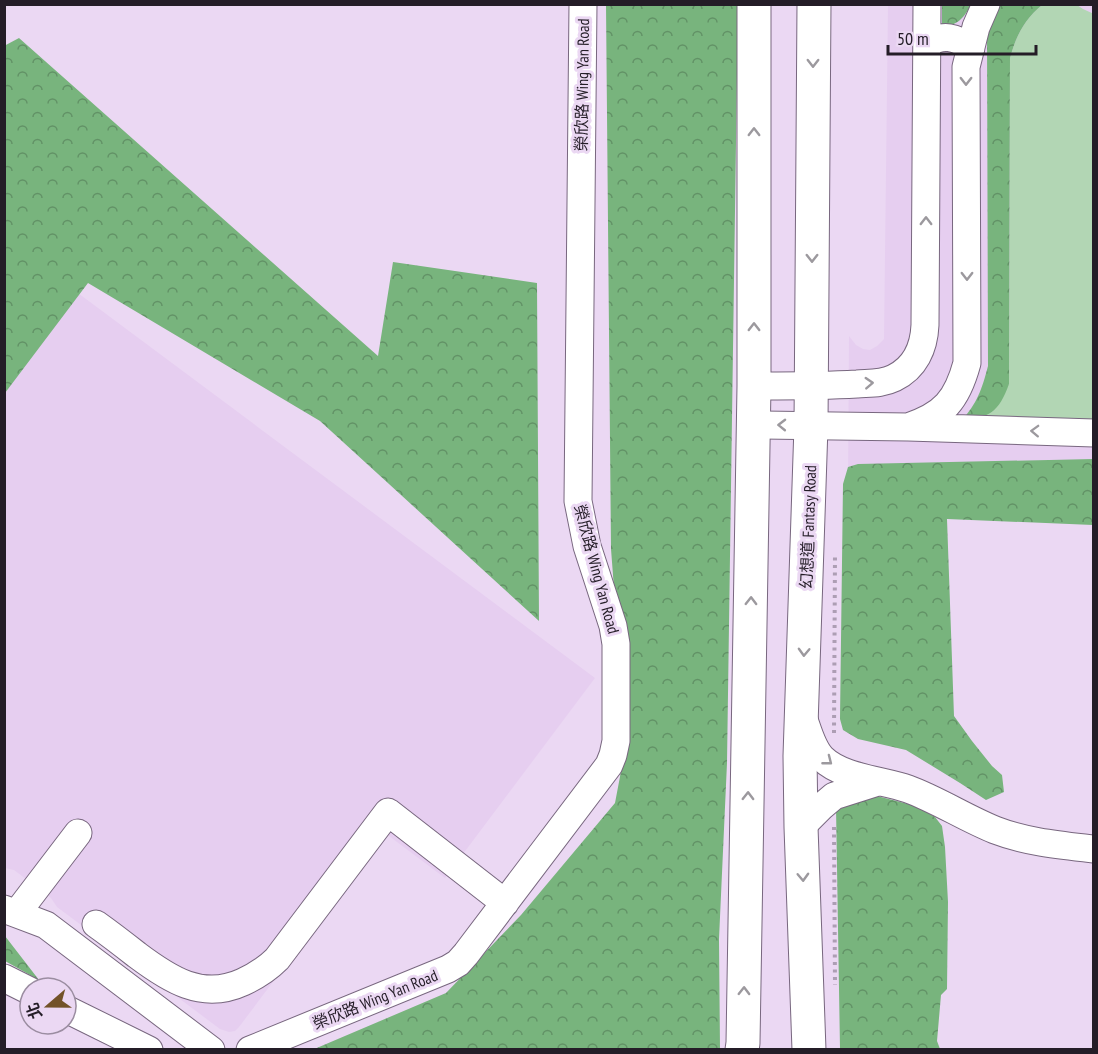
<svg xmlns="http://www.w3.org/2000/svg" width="1098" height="1054" font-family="'PT Sans Narrow','Noto Sans TC',sans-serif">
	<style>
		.built { fill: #e6cef0 }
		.grass { fill: #b2d6b4 }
		.forest { fill: url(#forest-crowns) }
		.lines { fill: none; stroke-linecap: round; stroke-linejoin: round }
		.minor-casing { stroke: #78677f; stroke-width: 29 }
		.major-casing { stroke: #78677f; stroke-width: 35 }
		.path { stroke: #ad9eb4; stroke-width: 4; stroke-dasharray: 3 4.5; stroke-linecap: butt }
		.minor { stroke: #fff; stroke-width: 27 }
		.major { stroke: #fff; stroke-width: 33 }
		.oneway { stroke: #9c999e }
		.labels { text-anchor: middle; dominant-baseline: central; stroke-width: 6; stroke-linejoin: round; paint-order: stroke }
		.street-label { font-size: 16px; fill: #241d27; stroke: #ebd8f3 }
	</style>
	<defs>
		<pattern id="forest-crowns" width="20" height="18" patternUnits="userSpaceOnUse" patternTransform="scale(1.5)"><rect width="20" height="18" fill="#78b47d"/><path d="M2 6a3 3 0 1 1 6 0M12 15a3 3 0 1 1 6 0" fill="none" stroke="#629266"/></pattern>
	</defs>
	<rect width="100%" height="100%" fill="#ebd8f3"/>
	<!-- built -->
	<path class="built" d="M888 5H1093V470L848 488 849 336 856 345 863 349 870 350 877 346 884 339Z
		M4 238 595 678 445 878 385 833 239 1027 235 1031 229 1032 220 1029 57 907 51 898 14 870 5 868Z"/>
	<!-- grass -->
	<path class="grass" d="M1042 5H1077L1083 9 1094 14 1093 421 980 419 1009 384 1010 58C1016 36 1024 20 1042 5Z"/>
	<!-- forest -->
	<path class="forest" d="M606 5H738L727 763 719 939 720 1049 312 1050 446 993 521 915 615 803 626 745 611 549Z
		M942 5H971C963 19 958 25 942 27Z
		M995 5H1042C1024 20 1016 36 1010 58L1009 384C999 412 989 418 961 421 977 404 982 389 988 366L987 32Z
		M19 38 378 356 393 262 537 283 539 621 320 421 88 283 5 393 4 46Z
		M1093 459V525L947 519 954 716 972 741 992 766 1002 775 1004 792 986 800 960 783 906 750 858 739 843 730 840 719 843 484 848 467 858 464Z
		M877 796 916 806 935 817 942 826 945 847 948 902 947 989 941 995 937 1041 940 1049H840L836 807Z
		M4 936H5L39 980 5 961Z"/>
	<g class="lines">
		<!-- minor casing -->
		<g class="minor-casing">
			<path id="minor" d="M927 44C943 33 956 37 971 48
				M754 386C788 386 822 386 857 384 869 383 882 384 894 378 915 368 924 348 925 325L927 4
				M753 425 908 427 1094 433
				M908 427C944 415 957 400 967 363L966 67 976 27 986 4
				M803 717C808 730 812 748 822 758 842 778 883 780 908 789 938 800 965 818 995 830 1026 842 1060 845 1094 849
				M801 827 821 807 834 796 878 782
				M4 909 46 925 211 1050
				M17 913 78 833
				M96 924C110 934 123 944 137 955 169 979 202 1001 243 982 256 976 267 969 277 959L388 812 505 903
				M4 978 30 991
				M66 1009 149 1050
				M250 1050 448 969 458 963 466 954 609 765 613 755 616 741V644L613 626 587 546 578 501 583 4"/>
		</g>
		<!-- major casing -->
		<g class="major-casing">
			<path id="major" d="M742 1050 743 1043 754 386V4
				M809 1050 801 827 800 756 811 426 814 4"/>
		</g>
		<!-- path -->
		<path class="path" d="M834 733 835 554
			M834 827 835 985"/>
		<!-- minor -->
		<use href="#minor" class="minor"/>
		<!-- major -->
		<use href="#major" class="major"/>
	</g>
	<!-- one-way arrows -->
	<defs><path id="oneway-chevron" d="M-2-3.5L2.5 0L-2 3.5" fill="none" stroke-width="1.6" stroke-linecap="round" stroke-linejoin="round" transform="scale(1.5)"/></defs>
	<g class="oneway">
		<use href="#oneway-chevron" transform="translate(813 63) rotate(90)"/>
		<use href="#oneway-chevron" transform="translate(966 81) rotate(90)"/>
		<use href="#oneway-chevron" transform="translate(754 132) rotate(-90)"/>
		<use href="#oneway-chevron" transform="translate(926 221) rotate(-90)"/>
		<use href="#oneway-chevron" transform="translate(812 258) rotate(90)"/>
		<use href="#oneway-chevron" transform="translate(967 276) rotate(90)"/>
		<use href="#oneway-chevron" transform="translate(754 327) rotate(-90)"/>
		<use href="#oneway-chevron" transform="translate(869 383) rotate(-3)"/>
		<use href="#oneway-chevron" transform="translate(782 425) rotate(-179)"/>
		<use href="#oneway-chevron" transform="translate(1035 431) rotate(-178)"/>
		<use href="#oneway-chevron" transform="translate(751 601) rotate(-89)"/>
		<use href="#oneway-chevron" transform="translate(804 652) rotate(92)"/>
		<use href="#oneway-chevron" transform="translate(828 761) rotate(38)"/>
		<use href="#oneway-chevron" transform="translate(748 796) rotate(-89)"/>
		<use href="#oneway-chevron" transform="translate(803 877) rotate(88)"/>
		<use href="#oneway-chevron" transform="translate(744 991) rotate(-89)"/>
	</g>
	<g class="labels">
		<!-- street labels -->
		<g class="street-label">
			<text transform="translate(582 85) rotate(-89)">榮欣路 Wing Yan Road</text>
			<text transform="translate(808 527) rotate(-88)">幻想道 Fantasy Road</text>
			<text transform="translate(597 569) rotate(75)">榮欣路 Wing Yan Road</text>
			<text transform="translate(375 999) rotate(-22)">榮欣路 Wing Yan Road</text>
		</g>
	</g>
	<!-- border -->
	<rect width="1098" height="1054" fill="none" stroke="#241d27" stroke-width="12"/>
	<!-- north arrow -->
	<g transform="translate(48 1006) rotate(250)"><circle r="28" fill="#ebd8f3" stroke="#9b8da1" stroke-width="1.5"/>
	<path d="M0-4.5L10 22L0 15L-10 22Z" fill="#725228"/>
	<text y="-9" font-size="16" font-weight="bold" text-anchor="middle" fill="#241d27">北</text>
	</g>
	<!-- scale -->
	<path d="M888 45v9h148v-9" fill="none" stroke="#241d27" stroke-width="3"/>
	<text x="897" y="45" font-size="18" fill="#241d27" stroke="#ebd8f3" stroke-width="4.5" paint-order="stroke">50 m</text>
</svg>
